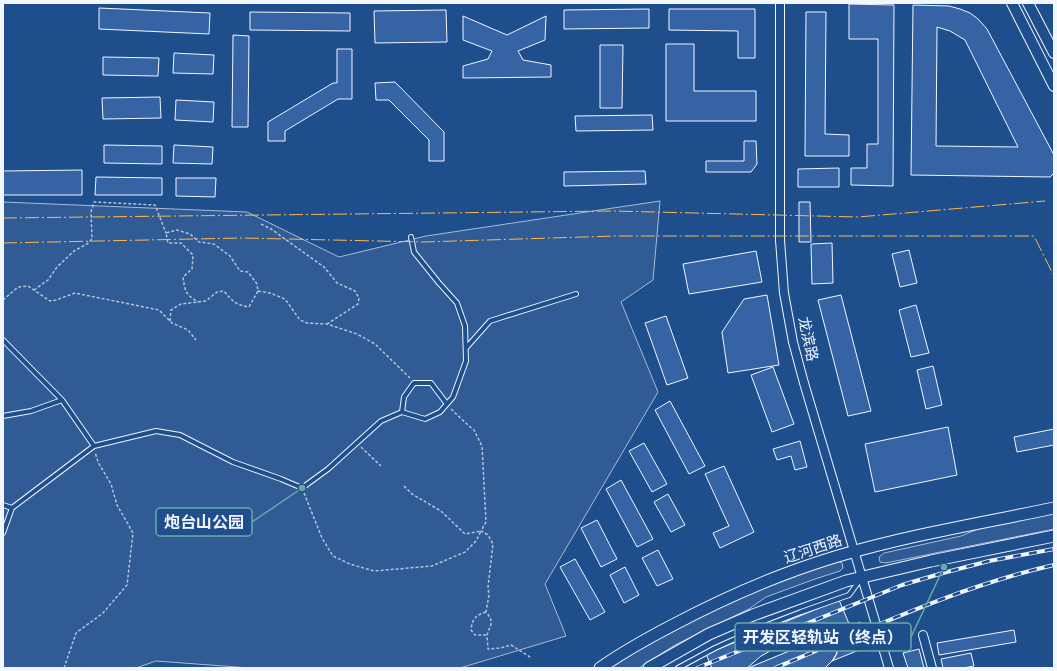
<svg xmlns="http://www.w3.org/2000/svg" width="1057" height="671" font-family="Karla,'Noto Sans SC',sans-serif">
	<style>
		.built { fill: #305b95; stroke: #a8bbd7 }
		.building { fill: #3563a3; stroke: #f2f6ff; fill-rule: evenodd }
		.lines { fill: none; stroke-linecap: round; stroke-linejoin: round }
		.service-casing { stroke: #f2f6ff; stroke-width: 6 }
		.minor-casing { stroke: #f2f6ff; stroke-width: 10 }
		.tertiary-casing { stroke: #f2f6ff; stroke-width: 12 }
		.secondary-casing { stroke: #f2f6ff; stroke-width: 13 }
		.path { stroke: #b3c4dc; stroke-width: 1.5; stroke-dasharray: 3 2; stroke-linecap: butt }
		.service { stroke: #1f4e8c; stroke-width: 4 }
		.minor { stroke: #1f4e8c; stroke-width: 8 }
		.tertiary { stroke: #1f4e8c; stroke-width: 10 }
		.secondary { stroke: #1f4e8c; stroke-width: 11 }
		.rail-casing { stroke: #f2f6ff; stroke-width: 4 }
		.rail { stroke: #1f4e8c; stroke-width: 2.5; stroke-dasharray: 8; stroke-linecap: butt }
		.power { stroke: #ffb74d; stroke-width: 1; stroke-dasharray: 14 3 2 3; stroke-linecap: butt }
		.labels { text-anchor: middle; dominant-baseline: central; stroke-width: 3; stroke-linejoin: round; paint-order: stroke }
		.street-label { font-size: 15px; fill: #f2f6ff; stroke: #1f4e8c }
		.leader { fill: none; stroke: #6aa9a8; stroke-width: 1.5 }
		.callout-dot { fill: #6aa9a8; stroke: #1f4e8c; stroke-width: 1.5 }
		.callout { fill: #1f4e8c; stroke: #6aa9a8; stroke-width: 1.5 }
		.callout-label { font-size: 16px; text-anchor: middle; font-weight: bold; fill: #f2f6ff }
	</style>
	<rect width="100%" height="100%" fill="#1f4e8c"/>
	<!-- built -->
	<path class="built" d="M660 201 653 280 621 302 658 392 545 584 566 636 460 668H250L156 661 136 668H3V202L247 212 339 257 426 236Z
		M1054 513V529L886 563 880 562 879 557 884 553 961 536 983 527Z
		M838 561 842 563 843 568 840 571 815 579 766 597 749 609 675 645 639 668H610L647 645 728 603 789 578Z"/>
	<!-- building -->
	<path class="building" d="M849 4 894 5 893 186 851 185V168H867V144H878V39H849Z
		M913 5 949 6 960 9 970 13 978 19 987 29 1054 155V173L1050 177 911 175ZM937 27 950 31 965 40 1018 147 936 146Z
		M99 8 210 13 209 34 99 29Z
		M649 9V28L564 29V10Z
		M669 9H755V58H738V31L669 30Z
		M446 10 447 42 375 43 374 11Z
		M250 12 350 13V31L250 30Z
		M806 12H826L825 134 849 135V156H805Z
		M463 16 507 35 546 16 545 40 518 51 523 60 551 65V77L463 78V66L488 59 492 51 463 40Z
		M233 35 249 36 248 127H232Z
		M666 44H694V91H756V121H666Z
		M600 45H623L622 108H600Z
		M337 49H352V99H338L285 131V141H268V122L333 83H337Z
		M174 53 214 55 213 74 173 73Z
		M103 57 159 58 158 76 103 75Z
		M395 82 444 132V161H429V140L389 100H376L375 83Z
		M160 97 161 118 103 119 102 98Z
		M176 100 214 102 213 122 175 120Z
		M652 115 653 130 576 131 575 116Z
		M744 141H756L757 164 751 172H706V161H744Z
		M104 145 162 146V164L104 163Z
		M174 145 213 147 212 164 173 163Z
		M839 168V187H798V169Z
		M82 170V195H3V171Z
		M645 171 646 184 564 186V172Z
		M96 177 162 178V195H95Z
		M176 178H216L215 197 176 196Z
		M799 202H810L811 242H799Z
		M832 243 833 283 812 284 811 244Z
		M909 250 917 283 900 287 892 254Z
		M756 251 762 282 689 294 683 264Z
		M767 295 779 365 728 373 722 332 744 299Z
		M841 295 871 411 848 416 818 300Z
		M916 305 929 353 911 357 899 310Z
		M666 316 688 378 667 385 645 323Z
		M933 366 942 405 926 409 917 370Z
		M773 367 794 424 772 432 751 375Z
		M670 401 705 466 689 474 655 410Z
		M948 427 957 475 875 492 865 444Z
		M1054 429V445L1017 452 1014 437Z
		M800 441 807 467 795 470 791 456 777 460 773 449Z
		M644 443 667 484 652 492 629 451Z
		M724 466 754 532 720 548 713 533 729 526 705 474Z
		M621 480 653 539 637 547 606 489Z
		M668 494 685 525 671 532 654 502Z
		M597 520 617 559 601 567 581 528Z
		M658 550 673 579 657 586 642 558Z
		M575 559 605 612 590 620 560 567Z
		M625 567 639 595 624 603 610 575Z
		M839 600 850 626 748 668H712L706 654Z
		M860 622 869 646 832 661 837 653 835 644 827 640 820 639Z
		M1014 630 1016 642 939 655 937 643Z
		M807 638 827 640 835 644 837 653 834 659 825 668H747L761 656 774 649Z
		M919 649 924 668H908L903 653Z
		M971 653 974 666 963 668H943L941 659Z"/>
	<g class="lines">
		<!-- service casing -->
		<g class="service-casing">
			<path id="service" d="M3 340 62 400 94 446 156 431 180 435 233 462 281 479 302 488 328 469 381 421 402 412 425 419 440 412 453 397 466 361 465 326 457 303 439 283 414 252 411 237
				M466 348 490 321 576 294
				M402 412 404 397 414 383H431L447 404
				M3 416 31 411 62 400
				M3 505 12 508
				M3 533 12 508 94 446
				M678 668 715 648 757 629 801 612 849 595 860 580"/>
		</g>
		<!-- minor casing -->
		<g class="minor-casing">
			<path id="minor" d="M780 3V240L784 293 793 342 804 383 889 668
				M923 635 932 668"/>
		</g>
		<!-- tertiary casing -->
		<g class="tertiary-casing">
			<path id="tertiary" d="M1012 3 1054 86
				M1028 3 1054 53"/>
		</g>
		<!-- secondary casing -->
		<g class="secondary-casing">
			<path id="secondary" d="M600 668C623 652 648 638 673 625 726 597 781 573 838 556 909 535 982 523 1054 508
				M649 668 709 634 753 615 846 581 931 561 1054 536"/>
		</g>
		<!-- path -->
		<path class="path" d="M261 224 271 229 324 267 337 283 355 291 359 298 358 304 327 324
			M34 290 48 280 57 267 74 251 87 244 92 239 91 212 94 202 155 205 166 233
			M258 291 270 293 285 299 300 320 307 323 327 324 357 334 375 344 410 378
			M3 300 18 287 28 286 50 301 56 300 75 293 159 310 172 323 188 330 196 340
			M170 321 171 310 181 304 206 301 217 292 224 291C232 301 236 305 249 307L258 291 257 284 248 272 240 271 230 256 214 244 199 242 190 234 177 230 166 233 168 243H181L193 255 192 269 183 277C185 291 185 294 198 302
			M451 409 469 426 474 430 482 446 486 522 481 531 488 535 493 544 488 587 489 595 486 612C496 624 489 625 487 636 487 640 488 645 488 649L501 648 511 645 530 657
			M361 447 381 466
			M404 486 412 494 441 511 465 534 481 531
			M304 493 322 538 333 556 350 564 374 571 432 566 465 552 476 541 481 531
			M486 612C476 615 472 619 471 630L475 635H486
			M64 668 76 633 103 613 127 585 133 533 117 505 111 484 98 462 95 452"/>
		<!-- service -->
		<use href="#service" class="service"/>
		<!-- minor -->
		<use href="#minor" class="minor"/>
		<!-- tertiary -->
		<use href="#tertiary" class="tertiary"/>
		<!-- secondary -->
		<use href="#secondary" class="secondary"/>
		<!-- rail casing -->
		<g class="rail-casing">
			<path id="rail" d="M697 668 902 585 943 573 989 561 1054 549
				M775 668C868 630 956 587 1054 565"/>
		</g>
		<!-- rail -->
		<use href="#rail" class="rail"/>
		<!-- power -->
		<path class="power" d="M3 218 613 211 858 217 1045 201
			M3 243 242 238 423 242 616 236H1034L1054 276"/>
	</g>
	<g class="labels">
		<!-- street labels -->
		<g class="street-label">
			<text transform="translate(808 339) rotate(78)">龙滨路</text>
			<text transform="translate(813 549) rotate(-18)">辽河西路</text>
		</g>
	</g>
	<!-- callouts -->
	<path class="leader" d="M302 488L252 522M944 567L911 637"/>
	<g class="callout-dot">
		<circle cx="302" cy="488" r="4"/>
		<circle cx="944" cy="567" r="4"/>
	</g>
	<g class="callout">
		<rect x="156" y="508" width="96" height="28" rx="4"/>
		<rect x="735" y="623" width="176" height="28" rx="4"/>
	</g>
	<g class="callout-label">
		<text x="204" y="528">炮台山公园</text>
		<text x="823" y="643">开发区轻轨站（终点）</text>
	</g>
	<!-- border -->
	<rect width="1057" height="671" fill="none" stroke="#f2f6ff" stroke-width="8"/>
</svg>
